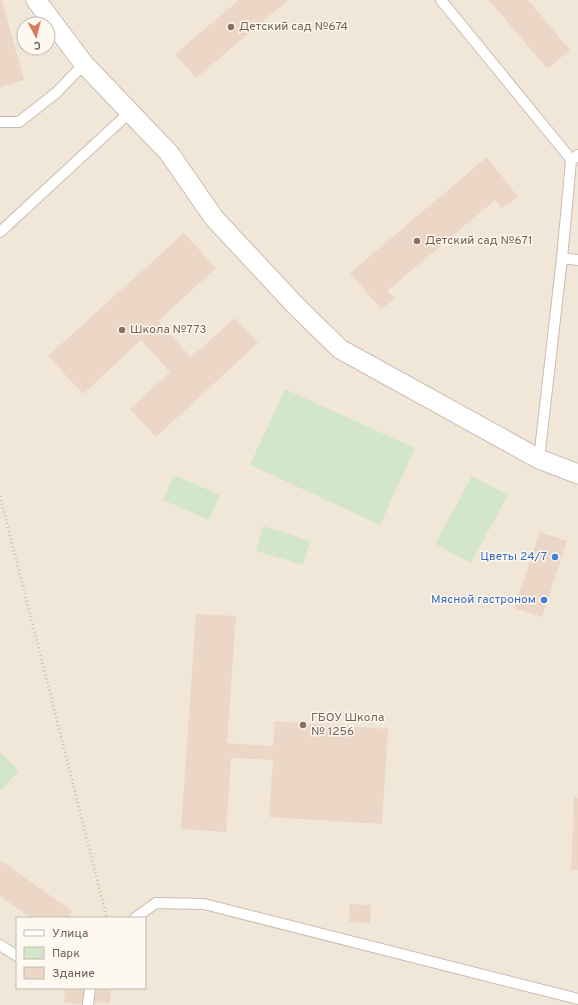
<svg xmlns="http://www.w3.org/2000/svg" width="578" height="1005" font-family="Overpass,sans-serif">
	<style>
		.residential { fill: #f1e7d9; fill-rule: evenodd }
		.green { fill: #d4e6c9 }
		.building { fill: #ecd6c5 }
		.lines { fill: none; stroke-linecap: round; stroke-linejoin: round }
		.lane-casing { stroke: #cbbdb1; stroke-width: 12 }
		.street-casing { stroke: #cbbdb1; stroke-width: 21 }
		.path { stroke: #d1baa8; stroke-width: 2.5; stroke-dasharray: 1 3; stroke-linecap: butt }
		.lane { stroke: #fff; stroke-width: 10 }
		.street { stroke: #fff; stroke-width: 19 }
		.education-dot { fill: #8d6e63; stroke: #fdf8f0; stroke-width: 1.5 }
		.shop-dot { fill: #3f7fe0; stroke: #fdf8f0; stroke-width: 1.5 }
		.labels { text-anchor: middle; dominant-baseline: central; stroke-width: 3; stroke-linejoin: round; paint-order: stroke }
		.education-label { font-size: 12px; fill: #785e54; stroke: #fdf8f0; text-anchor: start }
		.shop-label { font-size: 12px; fill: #366cbe; stroke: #fdf8f0; text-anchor: end }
	</style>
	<rect width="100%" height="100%" fill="#faf4ea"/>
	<!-- residential -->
	<path class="residential" d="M0 0H578V1005H0ZM24 24H48V48H24ZM17 918H145V988H17Z"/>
	<!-- green -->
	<path class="green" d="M285 389 415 448 380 525 250 465Z
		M174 475 220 495 209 520 163 500Z
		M472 476 508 495 471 563 435 544Z
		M263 526 310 541 303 565 256 551Z
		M0 752 19 771 0 791Z"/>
	<!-- building -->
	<path class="building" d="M0 0H2L24 80 0 87Z
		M239 0H288L196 78 175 54Z
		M489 0H528L570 50 547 69Z
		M487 157 518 197 502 208 495 200 387 291 395 299 381 309 350 273Z
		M184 233 216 268 158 321 191 357 235 318 258 343 156 437 130 409 170 372 141 340 83 394 48 356Z
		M540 532 567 541 542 617 514 608Z
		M196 614 236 616 227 743 273 746 275 721 388 729 382 824 269 817 273 760 231 758 226 832 181 829Z
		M574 797 578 798V870H571Z
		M0 860 72 911 67 918H31L0 896Z
		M350 904 371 905 370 923 349 922Z
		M65 988H85V1004L64 1003Z
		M94 988H111L110 1003 94 1002Z"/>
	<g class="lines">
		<!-- lane casing -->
		<g class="lane-casing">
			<path id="lane" d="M441 0 570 158 571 161
				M0 122H19L56 93 84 64
				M0 232 130 112
				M562 258 578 260
				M539 459 562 258 571 161 578 155
				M135 918 156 903 204 904 578 999
				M0 945 17 956
				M88 1005 90 988"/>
		</g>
		<!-- street casing -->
		<g class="street-casing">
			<path id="street" d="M36 0 84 64 169 153 214 218 296 306 340 349 539 459 578 474"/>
		</g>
		<!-- path -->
		<path class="path" d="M0 496 107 918"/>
		<!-- lane -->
		<use href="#lane" class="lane"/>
		<!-- street -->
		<use href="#street" class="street"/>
	</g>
	<!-- markers -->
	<g class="education-dot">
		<circle cx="231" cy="27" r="4"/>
		<circle cx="417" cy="241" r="4"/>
		<circle cx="122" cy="330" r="4"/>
		<circle cx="303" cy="725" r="4"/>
	</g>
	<g class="shop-dot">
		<circle cx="555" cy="557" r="4"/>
		<circle cx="544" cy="600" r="4"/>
	</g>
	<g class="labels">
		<!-- education labels -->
		<g class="education-label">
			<text x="239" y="27">Детский сад №674</text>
			<text x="425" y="241">Детский сад №671</text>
			<text x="130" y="330">Школа №773</text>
			<text x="311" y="718">ГБОУ Школа<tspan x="311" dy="14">№ 1256</tspan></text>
		</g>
		<!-- shop labels -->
		<g class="shop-label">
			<text x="547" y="557">Цветы 24/7</text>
			<text x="536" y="600">Мясной гастроном</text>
		</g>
	</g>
	<!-- legend -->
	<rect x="16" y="917" width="130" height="72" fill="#fdf8f0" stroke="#c5bab0"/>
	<rect x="24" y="930" width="20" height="6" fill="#ffffff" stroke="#c5bab0"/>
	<text x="52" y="937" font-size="12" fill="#715e50">Улица</text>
	<rect x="24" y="947" width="20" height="12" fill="#d4e6c9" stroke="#c5bab0"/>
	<text x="52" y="957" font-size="12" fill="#715e50">Парк</text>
	<rect x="24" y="967" width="20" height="12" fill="#ecd6c5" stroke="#c5bab0"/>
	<text x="52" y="977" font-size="12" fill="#715e50">Здание</text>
	<!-- north arrow -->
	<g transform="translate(36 36) rotate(173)"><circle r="19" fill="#fdf8f0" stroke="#c5bab0"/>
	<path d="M0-3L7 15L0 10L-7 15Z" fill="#d47e5e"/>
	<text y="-6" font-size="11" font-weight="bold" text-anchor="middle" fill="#715e50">С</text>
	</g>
</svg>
